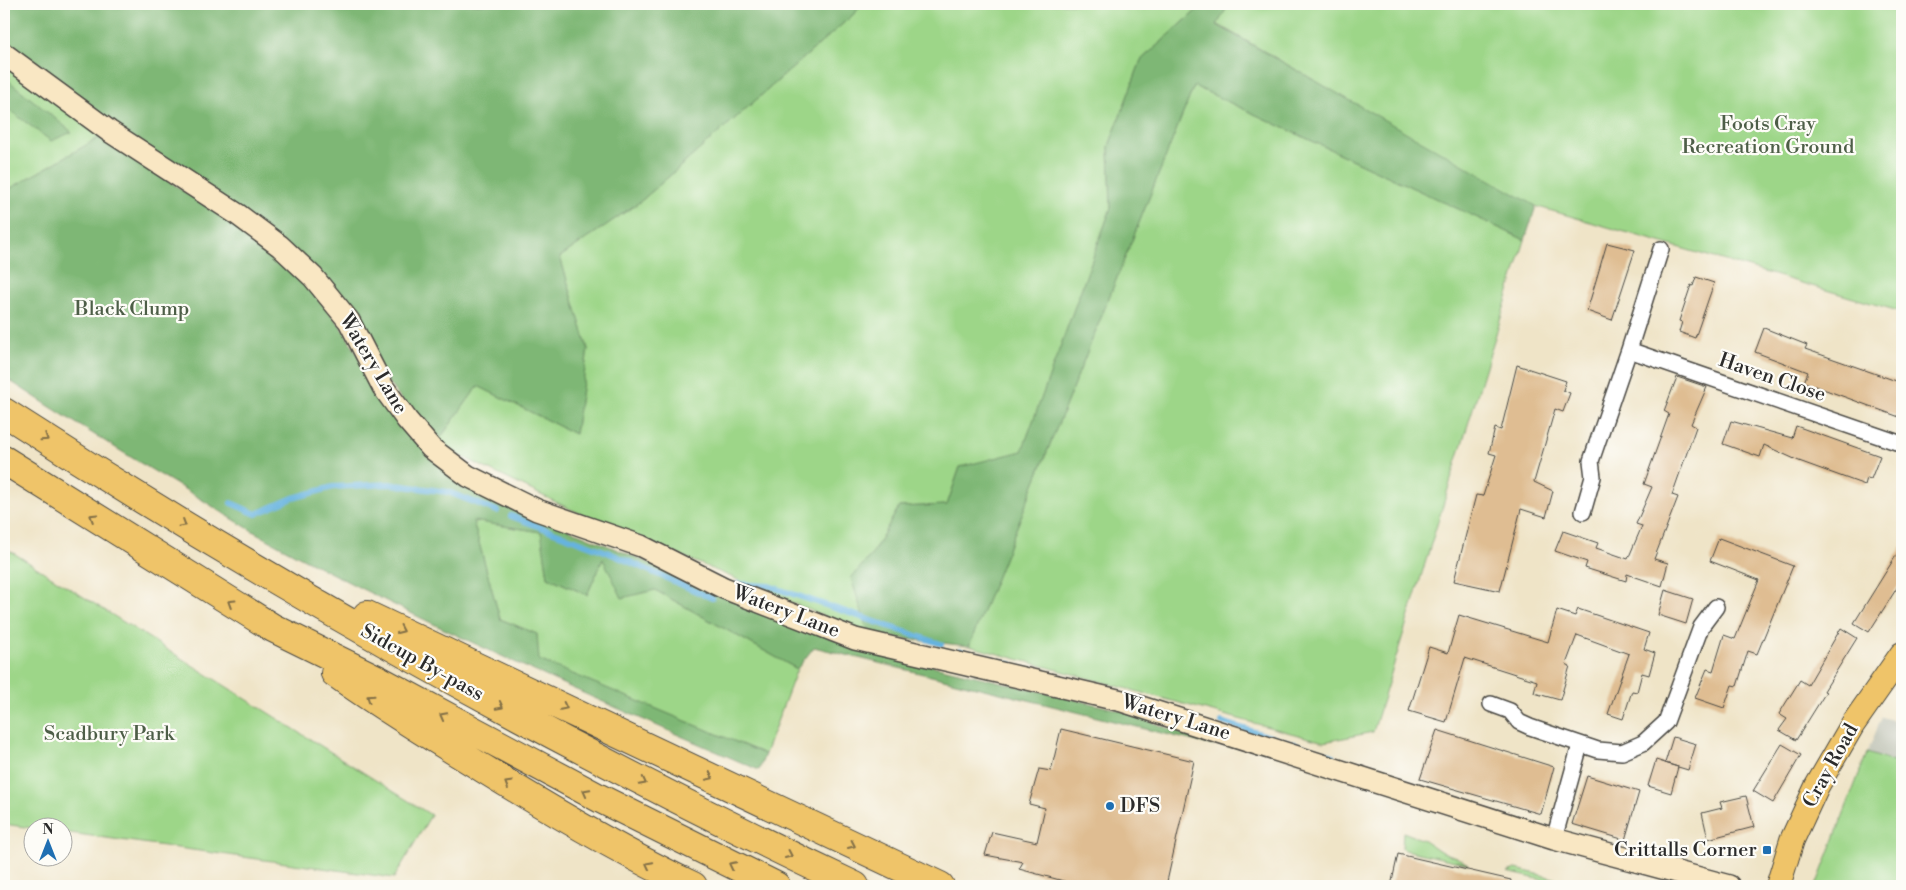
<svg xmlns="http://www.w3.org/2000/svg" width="1906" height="890" font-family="'Libre Bodoni',serif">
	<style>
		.industrial { fill: #c3c6b9 }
		.green { fill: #9dd688; stroke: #64805a }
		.forest { fill: #7eb774; stroke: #547150 }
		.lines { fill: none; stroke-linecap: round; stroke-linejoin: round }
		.stream { stroke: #66b3df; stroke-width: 6 }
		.building { fill: #dfbd92 }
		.street-casing { stroke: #484742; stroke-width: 18 }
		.secondary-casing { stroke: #484742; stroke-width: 24 }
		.primary-casing { stroke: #484742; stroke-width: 26 }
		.highway-casing { stroke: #484742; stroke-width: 30 }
		.street { stroke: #fff; stroke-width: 15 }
		.secondary { stroke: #f9e7c3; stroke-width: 21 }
		.primary { stroke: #efc469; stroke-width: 24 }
		.highway { stroke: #efc469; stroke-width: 28 }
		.oneway { stroke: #837047 }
		.poi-dot { fill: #1f6fb2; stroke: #fdfcf7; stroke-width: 2 }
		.labels { text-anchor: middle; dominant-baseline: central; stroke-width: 4.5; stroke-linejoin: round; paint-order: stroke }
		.park-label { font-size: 20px; fill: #4d5e47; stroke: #fdfcf7 }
		.street-label { font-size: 20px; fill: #2b2b2b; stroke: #fdfcf7 }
		.poi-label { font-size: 20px; fill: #2b2b2b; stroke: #fdfcf7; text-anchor: start }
	</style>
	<rect width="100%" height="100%" fill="#fdfcf7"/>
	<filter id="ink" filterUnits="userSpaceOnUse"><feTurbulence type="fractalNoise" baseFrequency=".02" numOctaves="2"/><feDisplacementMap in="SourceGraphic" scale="10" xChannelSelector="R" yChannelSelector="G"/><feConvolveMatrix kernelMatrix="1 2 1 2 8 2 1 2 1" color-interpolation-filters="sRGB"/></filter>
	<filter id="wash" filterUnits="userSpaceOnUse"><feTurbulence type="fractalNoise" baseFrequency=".0096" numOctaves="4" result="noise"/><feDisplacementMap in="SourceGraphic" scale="20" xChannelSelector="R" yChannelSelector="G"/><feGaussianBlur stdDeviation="1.12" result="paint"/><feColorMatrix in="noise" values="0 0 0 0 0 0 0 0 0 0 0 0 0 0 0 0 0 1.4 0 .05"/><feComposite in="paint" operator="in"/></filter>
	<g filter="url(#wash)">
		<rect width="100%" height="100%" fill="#efe4c7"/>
		<!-- industrial -->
		<path class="industrial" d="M1882 717 1902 723V765L1867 753Z"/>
		<!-- green -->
		<path class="green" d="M862 4H1189L1197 10 1141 60 1109 146 1111 208 1022 452 960 467 947 505 899 507 872 554 852 578 869 635 570 509 436 444 478 386 575 434 588 349 560 257 641 201 855 13Z
			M1229 4H1902V312L1528 204 1217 24Z
			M4 57 102 136 4 192Z
			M1194 86 1525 240 1373 732 1324 742 969 646Z
			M473 521 542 532 548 577 587 595 603 559 655 590 797 669 765 754 538 660 537 634 500 619Z
			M4 547 431 815 394 878 63 832 62 828H32L4 824Z
			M1867 753 1902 765V886H1816Z
			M1403 832 1424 840 1440 851 1456 857 1468 864 1405 850 1402 848Z
			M1516 869 1558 879 1575 886H1568L1507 872Z"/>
		<!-- forest -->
		<path class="forest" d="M4 4H862L855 13 641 201 560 257 588 349 575 434 478 386 436 444 389 384 354 316 114 124 4 41Z
			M1189 4H1229L1217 25 1536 206 1525 240 1194 86 969 646 869 635 851 578 872 554 899 507 947 505 960 467 1022 451 1111 208 1109 146 1141 60 1197 10Z
			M4 77 72 132 51 141 4 106Z
			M102 136 228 221 273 254 309 288 340 325 401 427 536 516 853 647 1123 711 1214 746 814 647 797 669 655 590 622 598 603 559 587 595 548 577 541 532 473 521 500 619 537 634 539 660 765 754 759 770C593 698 426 626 267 539 239 524 213 506 186 490 124 454 64 416 4 377V192Z"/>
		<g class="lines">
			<!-- stream -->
			<path class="stream" d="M231 503 256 514 293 498 333 487 389 484 448 492 497 511
				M511 516 607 552 712 598
				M738 584 769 586 941 644
				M960 651 1012 665
				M1222 722 1333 756"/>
		</g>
		<g id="blocks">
			<!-- building -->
			<path class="building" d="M1607 243 1635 250 1612 320 1587 311Z
				M1696 277 1714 283 1695 338 1679 332 1682 322 1679 321 1691 285 1693 286Z
				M1764 328 1807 345 1805 349 1902 383V418L1804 382 1808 372 1755 352Z
				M1517 365 1566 381 1563 390 1570 393 1563 412 1555 409 1534 482 1553 491 1546 517 1521 509 1500 591 1454 581 1476 495 1483 496 1496 455 1489 453 1495 428 1501 430Z
				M1677 377 1707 387 1691 424 1696 427 1672 495 1678 497 1654 559 1668 563 1662 586 1627 574 1626 581 1585 568 1587 562 1555 551 1563 531 1598 543 1596 548 1628 559 1642 526 1636 524 1652 487 1644 484 1669 414 1664 411Z
				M1731 421 1792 438 1796 426 1880 456 1871 479 1867 478 1865 485 1799 461 1764 445 1760 457 1723 444Z
				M1719 538 1793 566 1757 654 1748 651 1737 686 1732 685 1724 708 1695 698 1707 669 1713 671 1724 635 1735 639 1759 580 1710 561Z
				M1902 546V580L1869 632 1854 623Z
				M1665 590 1693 599 1686 624 1658 615Z
				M1578 609 1649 633 1644 649 1655 653 1649 675 1642 673 1637 692 1632 691 1623 719 1608 714 1629 654 1577 635 1566 664 1570 666 1560 700 1534 693 1537 681 1465 658 1446 722 1409 711 1429 647 1448 653 1459 615 1548 642 1557 610 1575 616Z
				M1841 628 1857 638 1824 691 1826 692 1796 740 1779 730 1787 719 1779 714 1800 680 1808 685Z
				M1061 729 1194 761 1166 886H1082L1019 869 1023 862 985 855 992 832 1037 842 1045 808 1029 804 1039 769 1051 771Z
				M1437 730 1554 767 1541 814 1420 779Z
				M1673 737 1696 744 1688 770 1665 763 1678 767 1671 793 1648 786 1656 760 1665 763Z
				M1782 744 1801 755 1773 803 1753 791Z
				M1587 776 1639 792 1625 840 1572 824Z
				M1746 796 1754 827 1708 839 1702 813 1722 808 1720 802Z
				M1398 854 1511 880 1510 886H1391Z"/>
		</g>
	</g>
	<g filter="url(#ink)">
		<use href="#blocks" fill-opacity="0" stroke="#484742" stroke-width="1"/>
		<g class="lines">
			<!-- street casing -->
			<g class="street-casing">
				<path id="street" d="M1629 350 1661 249
					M1583 512 1593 477 1591 461 1629 350 1902 444
					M1491 704 1510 711 1519 722 1530 727 1598 750 1622 752 1643 743 1666 722 1701 627 1716 607
					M1554 839 1580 745"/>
			</g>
			<!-- secondary casing -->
			<g class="secondary-casing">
				<path id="secondary" d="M4 54 109 131 237 214 280 246 313 277 349 321 383 387 407 420 431 448 468 476 537 510 641 546 724 588 855 639 1122 701 1554 839 1729 886"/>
			</g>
			<!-- primary casing -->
			<g class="primary-casing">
				<path id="primary" d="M1778 886 1792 840 1817 786 1853 724 1902 654"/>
			</g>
			<!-- highway casing -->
			<g class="highway-casing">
				<path id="highway" d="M4 412C277 589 561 747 855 886
					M4 460 273 628 381 681 601 799 776 886
					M367 615 940 886
					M335 673C383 708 434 738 484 769 552 811 621 852 693 886"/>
			</g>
			<!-- street -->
			<use href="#street" class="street"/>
			<!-- secondary -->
			<use href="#secondary" class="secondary"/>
			<!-- primary -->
			<use href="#primary" class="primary"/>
			<!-- highway -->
			<use href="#highway" class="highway"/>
		</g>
		<!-- one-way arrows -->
		<defs><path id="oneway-chevron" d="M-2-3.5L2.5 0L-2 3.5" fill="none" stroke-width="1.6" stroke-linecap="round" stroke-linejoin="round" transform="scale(1.25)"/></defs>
		<g class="oneway">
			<use href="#oneway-chevron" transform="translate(45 438) rotate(33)"/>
			<use href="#oneway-chevron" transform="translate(93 517) rotate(-148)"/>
			<use href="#oneway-chevron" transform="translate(183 524) rotate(31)"/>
			<use href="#oneway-chevron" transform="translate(231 603) rotate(-148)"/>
			<use href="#oneway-chevron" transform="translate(401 630) rotate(25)"/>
			<use href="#oneway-chevron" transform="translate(370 698) rotate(-146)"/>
			<use href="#oneway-chevron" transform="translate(500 706) rotate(28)"/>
			<use href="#oneway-chevron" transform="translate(564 707) rotate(26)"/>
			<use href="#oneway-chevron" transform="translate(443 716) rotate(-152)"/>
			<use href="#oneway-chevron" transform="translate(710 777) rotate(26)"/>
			<use href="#oneway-chevron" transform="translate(643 782) rotate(27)"/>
			<use href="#oneway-chevron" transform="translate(508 784) rotate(-149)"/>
			<use href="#oneway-chevron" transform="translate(586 792) rotate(-152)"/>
			<use href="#oneway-chevron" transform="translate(852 845) rotate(25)"/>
			<use href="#oneway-chevron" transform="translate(789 855) rotate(25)"/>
			<use href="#oneway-chevron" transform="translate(649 865) rotate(-153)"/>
			<use href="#oneway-chevron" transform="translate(732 865) rotate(-153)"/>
		</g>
	</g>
	<!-- markers -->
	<g class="poi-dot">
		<circle cx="1110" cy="806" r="5"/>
		<rect x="1762" y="845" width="10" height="10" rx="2.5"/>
	</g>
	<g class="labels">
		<!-- park labels -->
		<g class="park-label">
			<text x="1768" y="124">Foots Cray<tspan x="1768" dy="23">Recreation Ground</tspan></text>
			<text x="132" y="309">Black Clump</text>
			<text x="109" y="734">Scadbury Park</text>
		</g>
		<!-- street labels -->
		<g class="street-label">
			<text transform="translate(373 364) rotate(59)">Watery Lane</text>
			<text transform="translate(1772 378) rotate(19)">Haven Close</text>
			<text transform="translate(786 612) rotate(21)">Watery Lane</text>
			<text transform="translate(422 663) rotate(29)">Sidcup By-pass</text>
			<text transform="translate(1176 718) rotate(17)">Watery Lane</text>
			<text transform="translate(1831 766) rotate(-61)">Cray Road</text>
		</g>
		<!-- poi labels -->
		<g class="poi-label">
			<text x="1120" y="806">DFS</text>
			<text x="1757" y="850" text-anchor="end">Crittalls Corner</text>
		</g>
	</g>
	<!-- margin -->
	<rect width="1906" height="890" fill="none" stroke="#fdfcf7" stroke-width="20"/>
	<!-- north arrow -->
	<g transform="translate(48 842)"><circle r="24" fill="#fdfcf7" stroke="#a9a8a5"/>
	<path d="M0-4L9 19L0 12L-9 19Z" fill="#1f6fb2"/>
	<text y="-8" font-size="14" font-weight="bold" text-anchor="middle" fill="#2b2b2b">N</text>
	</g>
</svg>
